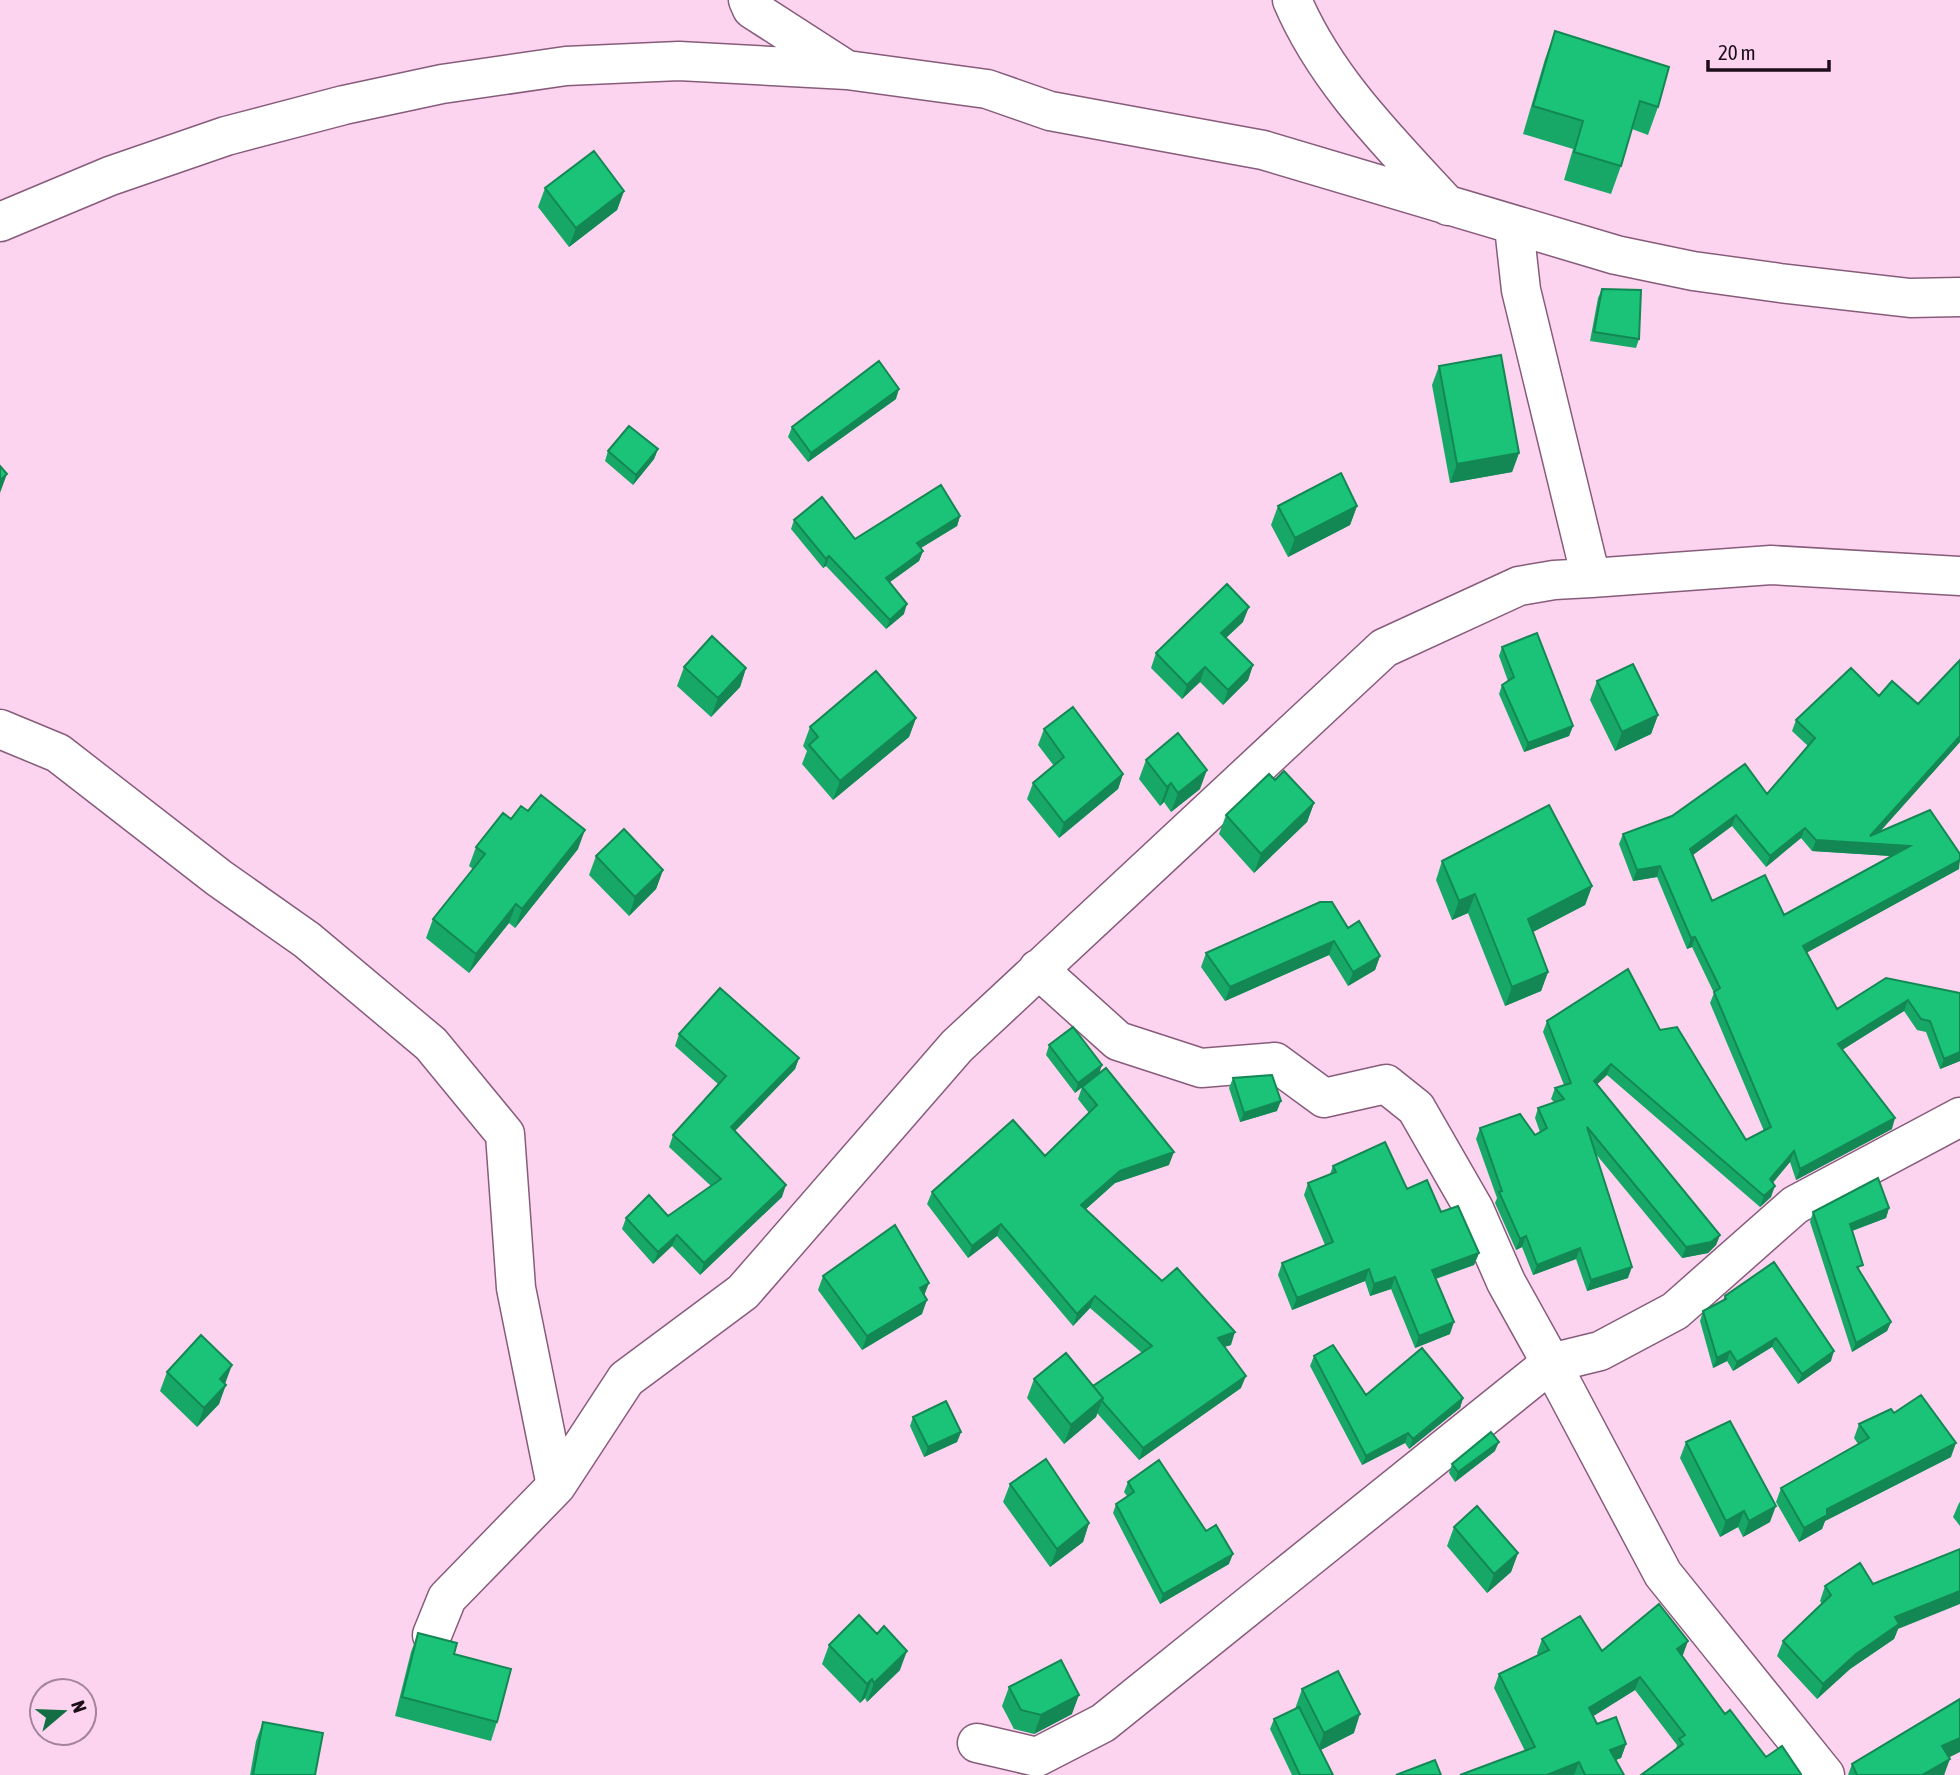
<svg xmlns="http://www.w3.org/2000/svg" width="1960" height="1775" font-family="'Asap Condensed',sans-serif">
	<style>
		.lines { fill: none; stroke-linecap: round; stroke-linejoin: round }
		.minor-casing { stroke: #875c7b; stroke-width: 41 }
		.minor { stroke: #fff; stroke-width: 38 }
		.wall { fill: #17a867; fill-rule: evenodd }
		.shaded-wall { fill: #138854 }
		.building { fill: #1bc378; stroke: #138854; stroke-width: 2; fill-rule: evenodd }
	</style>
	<rect width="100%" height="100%" fill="#fcd4f0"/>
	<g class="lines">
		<!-- minor casing -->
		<g class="minor-casing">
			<path id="minor" d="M748 0 752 9 845 69
				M1292 0C1326 80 1389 142 1448 206
				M0 222 110 176 226 136 344 105 442 84 566 66 679 61 847 70 987 89 1050 111 1263 150 1616 255 1693 271 1780 283 1910 298 1960 297
				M1591 578 1771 565 1960 576
				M0 729 58 753 219 878 307 940 431 1044 505 1134 516 1288 556 1486
				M1038 969 1118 1041 1201 1068 1275 1062 1324 1098 1386 1084 1416 1108 1474 1209 1506 1282 1551 1363 1600 1351 1675 1311 1795 1205 1960 1117
				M432 1635 447 1598 556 1486 626 1379 743 1292 957 1046 1384 648 1519 586 1554 580 1591 578 1521 290 1514 227
				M977 1743 1037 1757 1103 1723 1551 1363 1663 1574 1825 1775"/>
		</g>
		<!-- minor -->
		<use href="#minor" class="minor"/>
	</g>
	<!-- wall -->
	<path class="wall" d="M1555 31 1658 107 1648 135 1632 129 1621 166 1611 194 1564 180 1573 149 1523 134 1545 59Z
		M545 188 624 191 617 210 569 247 538 207Z
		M1602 289 1639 339 1636 348 1590 341 1598 298Z
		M1439 366 1519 453 1512 472 1450 483 1432 385Z
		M896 399 808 462 788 437 792 427Z
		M658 449 654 459 633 485 605 461 608 451Z
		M1278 506H1357L1350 525 1288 557 1271 525Z
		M960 516 957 526 921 548 923 551 919 561 890 582 904 614 886 629 826 566 823 568 791 529 794 520 855 539Z
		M1243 622 1226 638 1253 665 1248 680 1223 705 1200 682 1182 699 1151 668 1156 653Z
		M1502 647 1573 726 1569 736 1524 752 1499 694 1502 685 1508 681 1499 656Z
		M1960 660V742L1879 832 1959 869 1807 952 1837 1009 1960 993V1061L1940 1069 1926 1032 1917 1030 1904 1011 1842 1050 1892 1129 1796 1180 1790 1162 1773 1183 1771 1197 1760 1207 1607 1075 1597 1084 1720 1235 1716 1245 1708 1253 1682 1258 1595 1153 1628 1278 1587 1291 1576 1259 1533 1275 1522 1247 1516 1250 1495 1203 1497 1198 1476 1139 1480 1128 1535 1135 1540 1132 1535 1118 1538 1108 1554 1102 1551 1099 1555 1088 1564 1085 1543 1032 1547 1021 1660 1030 1746 1140 1764 1131 1710 1003 1714 993 1692 947 1687 949 1657 877 1633 881 1619 844 1623 834 1767 794 1808 746 1792 731 1796 720 1879 696 1918 704ZM1732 826 1766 867 1801 838 1812 851 1892 856 1784 915 1712 901 1693 855Z
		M684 667 746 668 740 687 711 717 677 686Z
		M1597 681 1658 715 1651 734 1615 751 1590 700Z
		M916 718 909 737 833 800 802 764 807 751 803 746 810 727Z
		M1044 729 1123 774 1118 789 1059 838 1027 799 1033 783 1054 766 1038 745Z
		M1146 760 1200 789 1171 812 1164 802 1160 806 1139 779Z
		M1314 803 1307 822 1254 873 1219 834 1226 815Z
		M511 819 578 849 515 928 509 923 469 973 426 938 433 919 473 869 469 866 476 847Z
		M596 856 663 870 656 889 629 916 589 875Z
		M1442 861 1592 886 1585 905 1533 932 1548 972 1541 991 1505 1006 1468 913 1452 920 1436 880Z
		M1348 928 1380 956 1375 970 1348 986 1329 955 1225 1001 1201 967 1206 953Z
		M679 1034 799 1058 795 1069 735 1131 782 1197 700 1275 672 1246 653 1264 622 1229 626 1218 668 1216 711 1186 669 1147 673 1135 718 1084 675 1046Z
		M1049 1045 1099 1074 1169 1165 1115 1183 1086 1209 1231 1345 1224 1347 1241 1388 1139 1460 1097 1413 1096 1417 1064 1444 1027 1398 1034 1379 1093 1386 1142 1353 1090 1308 1073 1326 997 1236 968 1258 927 1204 932 1192 1045 1156 1089 1113 1078 1099 1082 1087 1085 1084 1075 1093 1046 1055Z
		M1233 1078 1277 1111 1240 1122 1229 1088Z
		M1333 1166 1407 1189 1441 1212 1479 1253 1474 1265 1436 1279 1450 1334 1415 1348 1391 1289 1370 1296 1365 1281 1292 1310 1278 1275 1282 1263 1325 1245 1304 1195 1308 1183 1330 1174Z
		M1889 1208 1886 1218 1852 1231 1860 1273 1891 1322 1887 1331 1852 1352 1810 1222 1813 1212Z
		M823 1276 924 1296 922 1314 862 1350 818 1290Z
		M1725 1296 1831 1361 1798 1384 1772 1347 1733 1371 1727 1361 1713 1368 1700 1321 1703 1311 1723 1300Z
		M1314 1356 1366 1395 1463 1398 1460 1408 1409 1449 1405 1443 1362 1465 1310 1366Z
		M167 1372 225 1384 219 1404 197 1427 160 1391Z
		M1894 1413 1951 1457 1825 1521 1822 1529 1799 1542 1776 1502 1781 1488 1858 1444 1854 1438 1859 1424Z
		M913 1417 961 1432 957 1442 924 1457 910 1426Z
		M1686 1442 1770 1522 1743 1537 1738 1527 1720 1537 1680 1458Z
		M1495 1451 1455 1482 1449 1473 1452 1464Z
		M1128 1482 1206 1531 1229 1564 1160 1604 1113 1513 1116 1504 1127 1496 1124 1492Z
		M1010 1484 1089 1523 1083 1542 1050 1567 1003 1502Z
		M1960 1502V1526L1953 1517 1959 1503Z
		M1454 1527 1518 1553 1511 1572 1487 1593 1447 1546Z
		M1825 1586 1898 1629 1894 1639 1850 1669 1817 1699 1777 1656 1783 1641 1822 1604 1820 1601Z
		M418 1633 454 1654 497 1722 491 1741 395 1716 411 1652Z
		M1542 1639 1602 1651 1688 1641 1682 1655 1725 1714 1766 1757 1801 1774V1775H1641L1676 1749 1677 1745 1635 1690 1593 1716 1597 1724 1626 1744 1621 1758 1616 1760 1624 1775H1460L1525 1751 1494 1688 1499 1674 1538 1655 1537 1653Z
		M829 1645 900 1670 867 1702 865 1698 860 1703 822 1664Z
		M1009 1687 1072 1714 1034 1734 1014 1729 1002 1706Z
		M1302 1689 1354 1733 1320 1750 1333 1775H1292L1270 1729 1274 1719 1295 1709Z
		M263 1722 315 1775H250L256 1741Z
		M1949 1758 1944 1775H1848L1852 1764Z"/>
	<!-- shaded-wall -->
	<path class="shaded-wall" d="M624 191 617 210 569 247 576 228Z
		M899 389 896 399 808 462 811 453Z
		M658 449 654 459 633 485 636 475Z
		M1519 453 1512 472 1450 483 1457 464Z
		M7 474 0 493V480Z
		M1357 506 1350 525 1288 557 1295 538Z
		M960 516 957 526 914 552 917 543Z
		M923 551 919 561 883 587 886 578Z
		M829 556 826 566 823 568 826 559Z
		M907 604 904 614 886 629 890 620Z
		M1249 607 1243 622 1216 647 1221 633Z
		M1253 665 1248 680 1223 705 1228 690Z
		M1205 667 1200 682 1182 699 1187 685Z
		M746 668 740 687 711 717 718 698Z
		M1658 715 1651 734 1615 751 1622 732Z
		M916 718 909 737 833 800 840 781Z
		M1573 726 1569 736 1524 752 1528 743Z
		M1960 736V742L1869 844 1910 846 1906 857 1812 851 1816 840 1870 836Z
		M1207 770 1200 789 1171 812 1178 793Z
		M1123 774 1118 789 1059 838 1064 823Z
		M1171 783 1164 802 1160 806 1167 787Z
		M1314 803 1307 822 1254 873 1261 854Z
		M1736 815 1732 826 1686 860 1690 849Z
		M1805 828 1801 838 1766 867 1770 856Z
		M585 830 578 849 515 928 522 909Z
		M1960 860 1959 869 1799 957 1803 946Z
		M1660 866 1657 877 1633 881 1637 870Z
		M663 870 656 889 629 916 635 897Z
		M1592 886 1585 905 1521 938 1528 919Z
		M1475 894 1468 913 1452 920 1459 901Z
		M516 904 509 923 469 973 476 954Z
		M1695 937 1692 947 1687 949 1691 938Z
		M1334 941 1329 955 1225 1001 1230 987Z
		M1380 956 1375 970 1348 986 1353 972Z
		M1548 972 1541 991 1505 1006 1512 987Z
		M1908 1000 1904 1011 1834 1055 1838 1044Z
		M1960 1052V1061L1940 1069 1944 1059Z
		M799 1058 795 1069 727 1139 731 1127Z
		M1611 1064 1607 1075 1590 1091 1594 1081Z
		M1102 1065 1099 1074 1075 1093 1078 1083Z
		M1281 1101 1277 1111 1240 1122 1244 1113Z
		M1895 1118 1892 1129 1796 1180 1800 1169Z
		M1794 1151 1790 1162 1766 1190 1770 1179Z
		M1174 1152 1169 1165 1115 1183 1077 1217 1081 1205 1120 1171Z
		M786 1185 782 1197 700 1275 704 1263Z
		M1775 1186 1771 1197 1760 1207 1764 1196Z
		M1889 1208 1886 1218 1846 1233 1850 1224Z
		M1001 1224 997 1236 968 1258 972 1246Z
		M677 1235 672 1246 653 1264 658 1252Z
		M1720 1235 1716 1245 1708 1253 1682 1258 1686 1247Z
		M1526 1236 1522 1247 1516 1250 1520 1239Z
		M1580 1248 1576 1259 1533 1275 1537 1265Z
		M1479 1253 1474 1265 1428 1281 1432 1270Z
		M1632 1267 1628 1278 1587 1291 1591 1280Z
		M1369 1269 1365 1281 1292 1310 1297 1298Z
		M1395 1277 1391 1289 1370 1296 1374 1284Z
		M929 1283 924 1296 920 1288Z
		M1095 1296 1090 1308 1073 1326 1077 1314Z
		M927 1300 922 1314 862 1350 867 1336Z
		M1454 1322 1450 1334 1415 1348 1419 1336Z
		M1891 1322 1887 1331 1852 1352 1856 1343Z
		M1235 1332 1231 1345 1214 1350 1218 1338Z
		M1776 1338 1772 1347 1733 1371 1737 1362Z
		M1730 1351 1727 1361 1713 1368 1717 1358Z
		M1834 1351 1831 1361 1798 1384 1802 1374Z
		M232 1365 225 1384 220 1379Z
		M1246 1376 1241 1388 1139 1460 1143 1448Z
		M226 1385 219 1404 197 1427 204 1408Z
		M1103 1398 1096 1417 1064 1444 1071 1425Z
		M1463 1398 1460 1408 1409 1449 1413 1439Z
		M961 1432 957 1442 924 1457 928 1447Z
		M1408 1433 1405 1443 1362 1465 1366 1456Z
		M1499 1442 1495 1451 1455 1482 1458 1472Z
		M1956 1443 1951 1457 1825 1521 1822 1529 1799 1542 1804 1528 1827 1509Z
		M1776 1506 1770 1522 1743 1537 1749 1521Z
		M1744 1511 1738 1527 1720 1537 1726 1521Z
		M1089 1523 1083 1542 1050 1567 1057 1549Z
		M1518 1553 1511 1572 1487 1593 1494 1574Z
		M1233 1554 1229 1564 1160 1604 1163 1594Z
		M1960 1591V1604L1898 1629 1894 1639 1850 1669 1817 1699 1823 1684 1895 1617Z
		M1688 1641 1683 1655 1672 1663 1677 1649Z
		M907 1651 900 1670 867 1702 874 1683Z
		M1640 1677 1635 1690 1584 1722 1589 1708Z
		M872 1679 865 1698 860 1703 867 1684Z
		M1079 1695 1072 1714 1034 1734 1041 1715Z
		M1360 1714 1354 1733 1317 1752 1324 1733Z
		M1960 1738V1752L1936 1764 1942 1746Z
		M1626 1744 1621 1758 1605 1764 1610 1750Z
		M1950 1759 1944 1775H1922Z
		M1579 1762 1574 1775H1547Z"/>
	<!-- building -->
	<path class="building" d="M1555 31 1669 67 1658 107 1640 101 1621 166 1574 152 1583 121 1533 106Z
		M594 151 624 191 576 228 545 188Z
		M1602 289 1641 290 1639 339 1594 332Z
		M1501 355 1519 453 1457 464 1439 366Z
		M879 361 899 389 811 453 792 427Z
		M629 426 658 449 636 475 608 451Z
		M0 466 7 474 0 480Z
		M1341 473 1357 506 1295 538 1278 506Z
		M941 485 960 516 917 543 923 551 886 578 907 604 890 620 829 556 826 559 794 520 822 497 855 539Z
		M1227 584 1249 607 1221 633 1253 665 1228 690 1205 667 1187 685 1156 653Z
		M1537 633 1573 726 1528 743 1502 685 1514 677 1502 647Z
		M712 636 746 668 718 698 684 667Z
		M1960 660V736L1870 836 1930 810 1960 854V860L1803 946 1837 1009 1886 978 1960 993V1052L1944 1059 1930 1021 1921 1019 1908 1000 1838 1044 1895 1118 1800 1169 1794 1151 1770 1179 1775 1186 1764 1196 1611 1064 1594 1081 1720 1235 1711 1242 1686 1247 1587 1127 1632 1267 1591 1280 1580 1248 1537 1265 1526 1236 1520 1239 1499 1192 1502 1191 1480 1128 1520 1114 1535 1135 1547 1128 1538 1108 1564 1099 1555 1088 1571 1083 1547 1021 1628 969 1660 1030 1677 1027 1746 1140 1771 1127 1714 992 1720 988 1695 937 1691 938 1660 866 1637 870 1623 834 1672 816 1745 764 1767 794 1815 738 1796 720 1851 668 1879 696 1892 681 1918 704ZM1736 815 1770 856 1805 828 1816 840 1910 846 1784 915 1765 875 1712 901 1690 849Z
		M1633 664 1658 715 1622 732 1597 681Z
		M876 671 916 718 840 781 809 745 818 737 810 727Z
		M1073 707 1123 774 1064 823 1033 783 1064 757 1044 729Z
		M1178 733 1207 770 1178 793 1171 783 1167 787 1146 760Z
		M1284 771 1314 803 1261 854 1226 815 1269 774 1275 780Z
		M541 795 585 830 522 909 516 904 476 954 433 919 485 854 476 847 503 813 511 819 521 806 528 811Z
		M1549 805 1592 886 1528 919 1548 972 1512 987 1475 894 1459 901 1442 861Z
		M624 829 663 870 635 897 596 856Z
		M1320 902H1332L1348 928 1359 921 1380 956 1353 972 1334 941 1230 987 1206 953Z
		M720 988 799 1058 731 1127 786 1185 704 1263 677 1235 658 1252 626 1218 649 1195 668 1216 721 1179 673 1135 726 1076 679 1034Z
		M1073 1027 1102 1065 1078 1083 1049 1045Z
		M1106 1068 1174 1152 1120 1171 1081 1205 1162 1281 1177 1268 1235 1332 1218 1338 1246 1376 1143 1448 1102 1401 1103 1398 1093 1386 1152 1346 1095 1296 1077 1314 1001 1224 972 1246 932 1192 1013 1120 1045 1156 1097 1105 1082 1087Z
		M1272 1075 1281 1101 1244 1113 1233 1078Z
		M1385 1142 1407 1189 1427 1180 1441 1212 1458 1206 1479 1253 1432 1270 1454 1322 1419 1336 1395 1277 1374 1284 1369 1269 1297 1298 1282 1263 1333 1242 1308 1183 1336 1172 1333 1166Z
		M1878 1178 1889 1208 1850 1224 1863 1265 1857 1267 1891 1322 1856 1343 1813 1212Z
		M895 1225 929 1283 920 1288 927 1300 867 1336 823 1276Z
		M1774 1262 1834 1351 1802 1374 1776 1338 1737 1362 1730 1351 1717 1358 1703 1311 1726 1299 1725 1296Z
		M201 1335 232 1365 220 1379 226 1385 204 1408 167 1372Z
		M1333 1345 1366 1395 1422 1348 1463 1398 1413 1439 1408 1433 1366 1456 1314 1356Z
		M1066 1353 1103 1398 1071 1425 1034 1379Z
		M1921 1395 1956 1443 1827 1509V1515L1804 1528 1781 1488 1869 1438 1859 1424 1891 1409 1894 1413Z
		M946 1401 961 1432 928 1447 913 1417Z
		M1730 1421 1776 1506 1749 1521 1744 1511 1726 1521 1686 1442Z
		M1491 1432 1499 1442 1458 1472 1452 1464Z
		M1046 1459 1089 1523 1057 1549 1010 1484Z
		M1159 1460 1206 1531 1216 1525 1233 1554 1163 1594 1116 1504 1134 1492 1128 1482Z
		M1477 1506 1518 1553 1494 1574 1454 1527Z
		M1960 1549V1591L1895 1617 1899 1624 1856 1654 1823 1684 1783 1641 1831 1595 1825 1586 1860 1563 1873 1584Z
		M1659 1604 1688 1641 1677 1649 1725 1714 1730 1710 1766 1757 1782 1746 1801 1774 1799 1775H1641L1683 1744 1679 1739 1685 1735 1640 1677 1589 1708 1597 1724 1616 1717 1626 1744 1610 1750 1624 1775H1585L1579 1762 1547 1775H1460L1535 1747 1499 1674 1549 1650 1542 1639 1580 1616 1602 1651Z
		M859 1615 877 1634 884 1626 907 1651 874 1683 872 1679 867 1684 829 1645Z
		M418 1633 457 1643 454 1654 511 1669 497 1722 402 1697Z
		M1061 1660 1079 1695 1041 1715 1021 1710 1009 1687Z
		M1338 1671 1360 1714 1324 1733 1302 1689Z
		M1960 1699V1738L1942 1746 1950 1759 1922 1775H1857L1852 1764Z
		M1299 1707 1333 1775H1300L1274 1719Z
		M263 1722 323 1733 315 1775H253Z
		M1435 1760 1441 1775H1396Z"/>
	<!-- north arrow -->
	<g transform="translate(63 1712) rotate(71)"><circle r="33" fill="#fcd4f0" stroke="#a3849a" stroke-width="2"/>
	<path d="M0-5L12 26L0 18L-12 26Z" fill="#136f43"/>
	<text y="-10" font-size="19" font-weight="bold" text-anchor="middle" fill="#1d0d19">N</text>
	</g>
	<!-- scale -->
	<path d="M1708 60v10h121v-10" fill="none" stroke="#1d0d19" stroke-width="3.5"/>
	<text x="1718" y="60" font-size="21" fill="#1d0d19" stroke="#fcd4f0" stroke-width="5" paint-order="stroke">20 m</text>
</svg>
